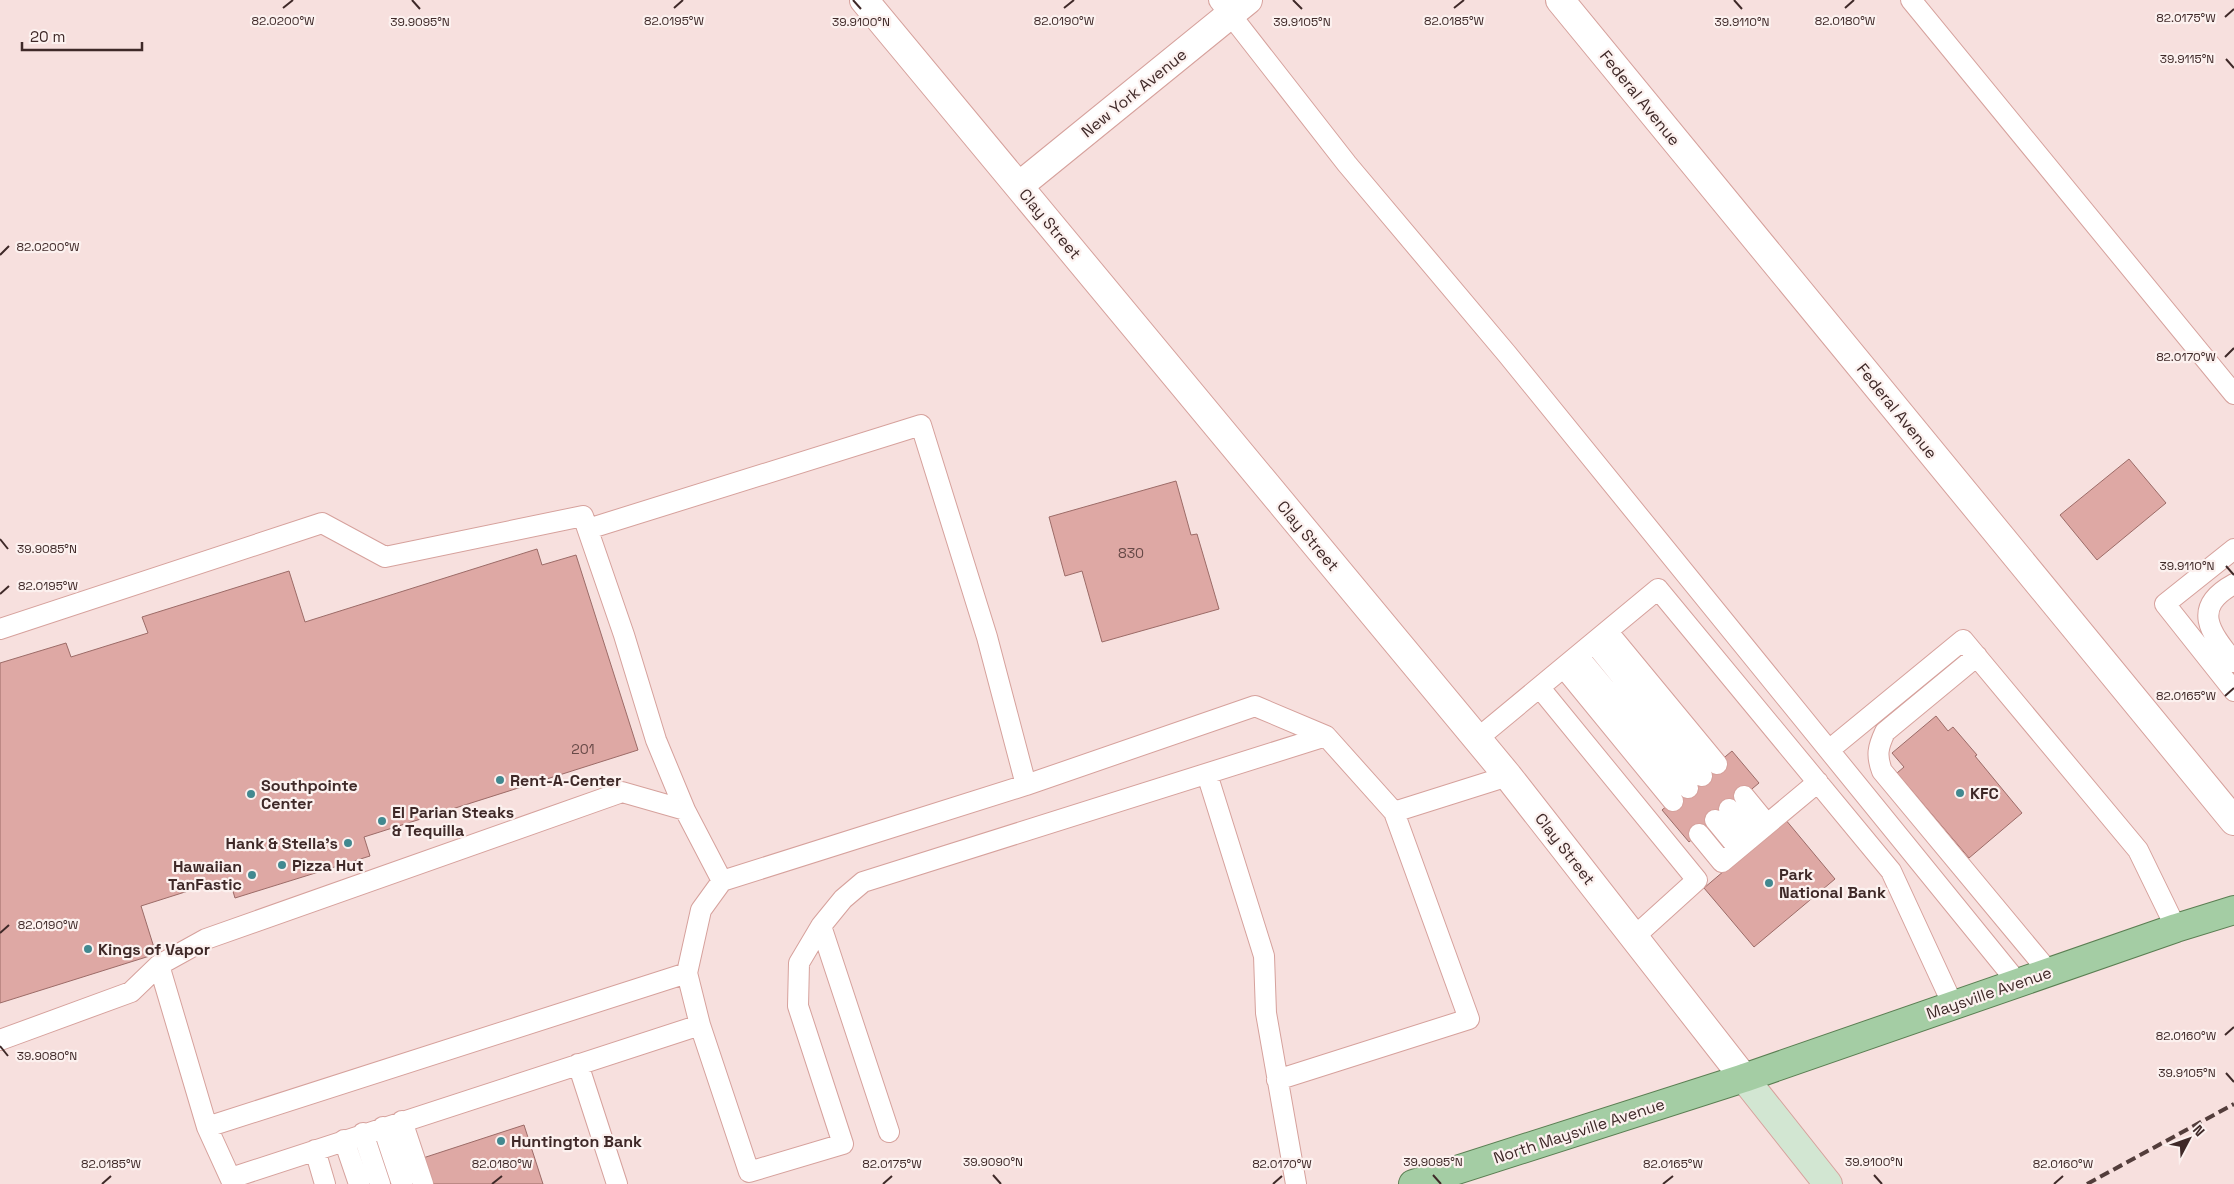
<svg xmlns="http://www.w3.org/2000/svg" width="2234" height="1184" font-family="'Space Grotesk',sans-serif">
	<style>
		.building { fill: #dea8a4; stroke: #9c6b67 }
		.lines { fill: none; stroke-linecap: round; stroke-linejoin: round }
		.service-casing { stroke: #d6a19c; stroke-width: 22 }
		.minor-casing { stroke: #d6a19c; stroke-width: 30 }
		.secondary-casing { stroke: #d6a19c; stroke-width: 30 }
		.primary-casing { stroke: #5a7e52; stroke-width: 30 }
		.service { stroke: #fff; stroke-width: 20 }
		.minor { stroke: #fff; stroke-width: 28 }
		.secondary { stroke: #d2e6d2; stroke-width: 28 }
		.primary { stroke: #a4cda4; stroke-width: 28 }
		.rail { stroke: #533d3b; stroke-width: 4; stroke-dasharray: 10 5; stroke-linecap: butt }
		.ticks { fill: none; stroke: #3f2928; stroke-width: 2 }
		.poi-dot { fill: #428990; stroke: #fcf1ef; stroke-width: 2 }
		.labels { text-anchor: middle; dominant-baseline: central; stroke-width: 4.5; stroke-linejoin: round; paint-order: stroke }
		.number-label { font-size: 14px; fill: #674947 }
		.street-label { font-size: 16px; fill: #3f2928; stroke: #fcf1ef }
		.poi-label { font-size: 16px; font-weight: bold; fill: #3f2928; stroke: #fcf1ef; text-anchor: start }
		.ticks-label { font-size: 12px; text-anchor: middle; fill: #3f2928; stroke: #fcf1ef; stroke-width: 4.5; stroke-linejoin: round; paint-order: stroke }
	</style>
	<rect width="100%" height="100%" fill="#f7e0de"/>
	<!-- building -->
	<path class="building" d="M2129 459 2166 503 2097 560 2060 515Z
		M1176 481 1191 535 1197 534 1219 609 1102 642 1082 571 1065 576 1049 517Z
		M537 549 542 565 576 555 638 750 364 837 370 856 235 898 229 878 141 906 156 954 0 1003V663L66 643 71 657 148 633 142 617 289 571 305 622Z
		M1936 716 1948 731 1953 727 1977 755 1975 756 2022 813 1969 858 1897 773 1904 767 1892 753Z
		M1732 751 1759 783 1689 842 1662 810Z
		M1785 819 1835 879 1754 947 1704 888Z
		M524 1125 543 1184H431L423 1158Z"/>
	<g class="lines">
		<!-- service casing -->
		<g class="service-casing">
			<path id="service" d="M1219 0 1347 164 1507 354 2018 983
				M1911 0 2234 394
				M588 529 921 425 987 637 1026 785
				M2234 549 2165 604 2234 691
				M2234 584C2190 608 2211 633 2234 662
				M0 629 322 523 385 557 583 516 624 635 656 740 685 810
				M1608 632 1717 764
				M1594 643 1702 776
				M1578 656 1688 788
				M1977 656 1885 732C1878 747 1876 755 1882 771L2049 972
				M1564 668 1673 801
				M1540 688 1697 880 1634 937
				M1326 736 863 882 843 899 821 926 799 963 798 1006 843 1144 749 1172 700 1025 687 973 701 910 722 881 1026 785 1255 706 1326 736 1394 812 1508 776
				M1477 739 1658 589 1891 871 1953 1005
				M1829 750 1963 640 2138 850 2176 928
				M1207 774 1264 956 1266 1013 1296 1184
				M1744 796 1767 824
				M1729 809 1752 837
				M1715 820 1738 848
				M1699 834 1722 862 1818 782
				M821 926 889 1132
				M159 965 207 1127 233 1184
				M0 1040 131 992 159 965 206 939 622 792 685 810 722 881
				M578 1064 617 1184
				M1277 1080 1469 1019 1394 812
				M402 1121 423 1184
				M207 1127 687 973
				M383 1127 402 1184
				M363 1133 380 1184
				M344 1140 359 1184
				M315 1150 325 1184
				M231 1178 700 1025"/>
		</g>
		<!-- minor casing -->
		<g class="minor-casing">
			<path id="minor" d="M864 0 1508 776 1744 1078
				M1560 0 2234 821
				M1019 186 1248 0"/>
		</g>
		<!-- secondary casing -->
		<g class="secondary-casing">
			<path id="secondary" d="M1744 1078 1828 1184"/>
		</g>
		<!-- primary casing -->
		<g class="primary-casing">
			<path id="primary" d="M1413 1184 1744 1078 2176 928 2234 910"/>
		</g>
		<!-- service -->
		<use href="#service" class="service"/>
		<!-- minor -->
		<use href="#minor" class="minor"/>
		<!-- secondary -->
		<use href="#secondary" class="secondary"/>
		<!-- primary -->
		<use href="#primary" class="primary"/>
		<!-- rail -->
		<path class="rail" d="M2087 1184 2234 1104"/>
	</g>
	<!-- ticks -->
	<path class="ticks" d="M412 0 420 9M853 0 861 9M1293 0 1302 9M1734 0 1742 9M283 8 293 0M674 8 683 0M1064 8 1074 0M1454 8 1464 0M1845 8 1854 0M2225 17 2234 9M2226 59 2234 68M0 255 9 246M2225 357 2234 348M0 539 8 549M2226 566 2234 575M0 594 9 586M2225 696 2234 688M0 933 9 925M2225 1035 2234 1027M0 1046 8 1056M2226 1073 2234 1082M993 1175 1001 1184M1433 1175 1441 1184M1874 1175 1882 1184M102 1184 111 1176M492 1184 502 1176M883 1184 892 1176M1273 1184 1282 1176M1663 1184 1673 1176M2054 1184 2063 1176"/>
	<!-- markers -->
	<g class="poi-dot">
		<circle cx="500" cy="780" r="5"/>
		<circle cx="1960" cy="793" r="5"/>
		<circle cx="251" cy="794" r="5"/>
		<circle cx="382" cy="821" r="5"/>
		<circle cx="348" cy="843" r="5"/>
		<circle cx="282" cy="865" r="5"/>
		<circle cx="252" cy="875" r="5"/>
		<circle cx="1769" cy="883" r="5"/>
		<circle cx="88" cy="949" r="5"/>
		<circle cx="501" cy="1141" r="5"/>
	</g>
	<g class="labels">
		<!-- number labels -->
		<g class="number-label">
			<text x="1131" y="553">830</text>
			<text x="583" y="749">201</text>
		</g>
		<!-- street labels -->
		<g class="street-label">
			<text transform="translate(1134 93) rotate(-39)">New York Avenue</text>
			<text transform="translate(1640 98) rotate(51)">Federal Avenue</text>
			<text transform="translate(1050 224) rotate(50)">Clay Street</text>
			<text transform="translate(1897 411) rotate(51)">Federal Avenue</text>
			<text transform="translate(1308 536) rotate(50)">Clay Street</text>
			<text transform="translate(1565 849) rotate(52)">Clay Street</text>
			<text transform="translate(1989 993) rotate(-19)">Maysville Avenue</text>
			<text transform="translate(1579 1131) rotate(-18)">North Maysville Avenue</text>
		</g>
		<!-- poi labels -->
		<g class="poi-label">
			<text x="510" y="780">Rent-A-Center</text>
			<text x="261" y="785">Southpointe<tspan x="261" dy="18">Center</tspan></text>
			<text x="1970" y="793">KFC</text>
			<text x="392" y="812">El Parian Steaks<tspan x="392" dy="18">&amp; Tequilla</tspan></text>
			<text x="338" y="843" text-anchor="end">Hank &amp; Stella's</text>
			<text x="292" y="865">Pizza Hut</text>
			<text x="242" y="866" text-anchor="end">Hawaiian<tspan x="242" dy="18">TanFastic</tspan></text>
			<text x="1779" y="874">Park<tspan x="1779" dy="18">National Bank</tspan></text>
			<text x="98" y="949">Kings of Vapor</text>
			<text x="511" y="1141">Huntington Bank</text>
		</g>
	</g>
	<g class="ticks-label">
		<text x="2186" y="22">82.0175°W</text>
		<text x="283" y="25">82.0200°W</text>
		<text x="674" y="25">82.0195°W</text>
		<text x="1064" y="25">82.0190°W</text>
		<text x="1454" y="25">82.0185°W</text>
		<text x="1845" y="25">82.0180°W</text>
		<text x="420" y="26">39.9095°N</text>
		<text x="861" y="26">39.9100°N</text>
		<text x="1302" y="26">39.9105°N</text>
		<text x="1742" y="26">39.9110°N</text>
		<text x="2187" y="63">39.9115°N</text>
		<text x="48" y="251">82.0200°W</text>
		<text x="2186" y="361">82.0170°W</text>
		<text x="47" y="553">39.9085°N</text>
		<text x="2187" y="570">39.9110°N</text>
		<text x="48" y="590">82.0195°W</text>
		<text x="2186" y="700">82.0165°W</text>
		<text x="48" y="929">82.0190°W</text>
		<text x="2186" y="1040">82.0160°W</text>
		<text x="47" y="1060">39.9080°N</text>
		<text x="2187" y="1077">39.9105°N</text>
		<text x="993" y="1166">39.9090°N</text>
		<text x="1433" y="1166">39.9095°N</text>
		<text x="1874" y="1166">39.9100°N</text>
		<text x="111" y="1168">82.0185°W</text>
		<text x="502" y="1168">82.0180°W</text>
		<text x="892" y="1168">82.0175°W</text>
		<text x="1282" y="1168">82.0170°W</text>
		<text x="1673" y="1168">82.0165°W</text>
		<text x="2063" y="1168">82.0160°W</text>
	</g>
	<!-- north arrow -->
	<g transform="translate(2189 1139) rotate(49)" stroke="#fcf1ef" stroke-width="4" paint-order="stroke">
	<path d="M0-4L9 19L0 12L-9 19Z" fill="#3f2928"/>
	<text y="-8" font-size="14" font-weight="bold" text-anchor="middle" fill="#3f2928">N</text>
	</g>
	<!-- scale -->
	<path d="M22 42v8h120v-8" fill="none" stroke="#3f2928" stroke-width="2.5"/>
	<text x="30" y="42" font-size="15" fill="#3f2928" stroke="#fcf1ef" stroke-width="4" paint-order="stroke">20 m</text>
</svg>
